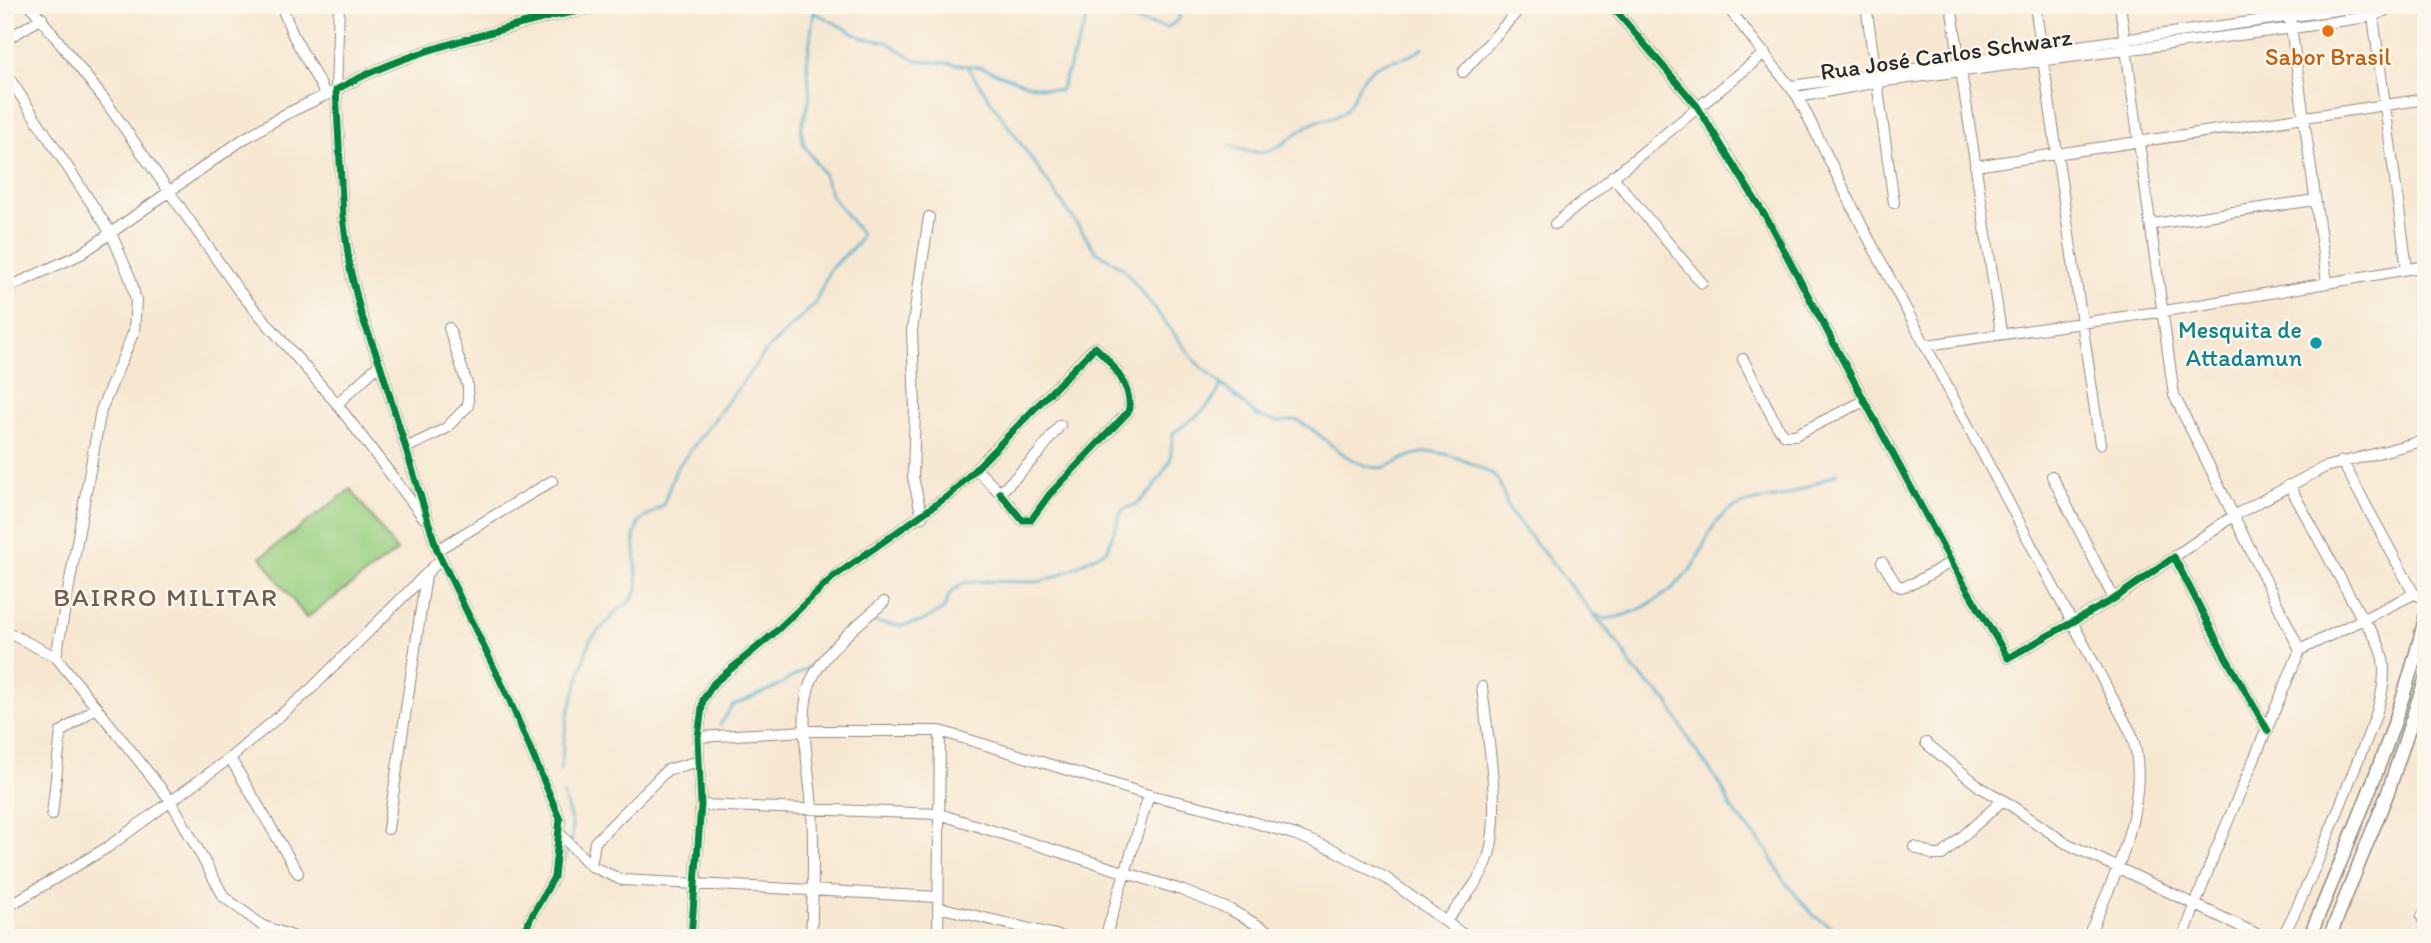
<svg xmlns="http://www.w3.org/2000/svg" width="2431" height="943" font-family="Itim,sans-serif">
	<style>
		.green { fill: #9ad081; stroke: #627e56; stroke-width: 2 }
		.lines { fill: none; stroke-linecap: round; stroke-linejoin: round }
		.stream { stroke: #4fafce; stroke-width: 2.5 }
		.minor-casing { stroke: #91897e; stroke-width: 12 }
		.major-casing { stroke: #91897e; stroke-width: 15 }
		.minor { stroke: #fff; stroke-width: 10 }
		.major { stroke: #fff; stroke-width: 12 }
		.cycleway-casing { stroke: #fbf7ec; stroke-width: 11 }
		.cycleway { stroke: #00873e; stroke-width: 7 }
		.food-dot { fill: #e8710a; stroke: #fbf7ec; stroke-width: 2.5 }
		.culture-dot { fill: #0f9aa8; stroke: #fbf7ec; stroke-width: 2.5 }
		.labels { text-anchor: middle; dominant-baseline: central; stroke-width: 5; stroke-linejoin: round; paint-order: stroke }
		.street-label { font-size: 24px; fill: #2b2b2b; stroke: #fbf7ec }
		.food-label { font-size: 24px; fill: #c56008; stroke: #fbf7ec }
		.culture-label { font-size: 24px; fill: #0d838f; stroke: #fbf7ec; text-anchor: end }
		.neighbourhood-label { font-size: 26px; letter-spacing: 2px; fill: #715a50; stroke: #fbf7ec }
	</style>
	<rect width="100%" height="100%" fill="#fbf7ec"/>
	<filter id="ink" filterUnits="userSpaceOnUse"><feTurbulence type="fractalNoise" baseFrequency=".0143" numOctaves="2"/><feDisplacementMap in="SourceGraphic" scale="14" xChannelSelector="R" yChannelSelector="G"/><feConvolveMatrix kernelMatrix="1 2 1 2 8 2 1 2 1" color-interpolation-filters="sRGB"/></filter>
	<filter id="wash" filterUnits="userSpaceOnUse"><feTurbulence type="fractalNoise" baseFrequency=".00686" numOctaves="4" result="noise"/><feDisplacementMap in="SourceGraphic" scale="28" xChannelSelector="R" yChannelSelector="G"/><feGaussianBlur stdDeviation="1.57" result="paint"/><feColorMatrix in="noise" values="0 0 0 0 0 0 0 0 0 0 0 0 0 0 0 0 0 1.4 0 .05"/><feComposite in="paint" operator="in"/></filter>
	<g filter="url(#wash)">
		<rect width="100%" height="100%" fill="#f7e7d1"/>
		<!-- green -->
		<path class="green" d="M351 489 397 551 306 618 261 557Z"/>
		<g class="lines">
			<!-- stream -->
			<path class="stream" d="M814 5V12L863 38 887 42 916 60 980 67 1029 85 1060 91 1088 17 1100 13 1167 28 1179 19 1182 5
				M968 68 1095 250 1124 269 1195 361 1257 416 1279 422 1297 420C1324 433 1347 468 1381 468 1391 467 1401 459 1411 456 1438 445 1467 461 1492 474L1498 480 1510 512 1623 650 1633 669 1668 702 1691 744 1722 787 1731 808 1768 851 1784 881 1815 917 1851 938
				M1230 145C1274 165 1281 140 1313 123 1326 117 1338 120 1347 108 1359 93 1355 81 1374 68 1389 57 1406 62 1423 48
				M1591 612 1605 619C1637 616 1671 594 1690 570 1705 550 1709 521 1732 509 1748 500 1767 500 1784 496 1803 490 1820 481 1838 473
				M861 628 872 622 900 626 921 622 944 609 950 593 964 583 985 581 1038 582 1058 576 1107 550 1122 510 1137 504 1152 490 1170 461 1173 433C1191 419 1213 408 1221 385
				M720 725 732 706 774 688 817 662
				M560 771 567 718 590 640 619 609 631 601 638 588 634 537 639 522 663 505 676 469 767 350 815 304 830 269 857 244 861 234 831 195 823 173 804 145 801 130 810 96 807 63 814 12
				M563 794 572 824V842
				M564 861 570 847"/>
		</g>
	</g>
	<g filter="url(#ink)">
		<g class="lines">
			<!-- minor casing -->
			<g class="minor-casing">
				<path id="minor" d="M30 5 104 99 239 291 337 404 424 518
					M281 5 293 35 326 95
					M1611 5 1697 106 1767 219 1951 562 2008 658 2114 599 2174 557 2224 654 2268 731
					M1726 5 1798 97 1862 226 2131 733C2154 797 2114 880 2087 938
					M1866 5 1894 203
					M1951 5 2001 332
					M2035 5 2100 444
					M2120 5 2174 395 2300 650
					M2288 5 2327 282
					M2372 9 2407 269
					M5 40 42 18
					M5 72 111 233 131 280 136 301 134 331 101 410 56 657
					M1463 72 1523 5
					M1791 86 2372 5
					M1798 97 1878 82 2293 28 2373 16 2397 5
					M1975 166 2426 99
					M1612 176 1702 283
					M1555 224 1765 53
					M2153 224 2315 200
					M5 289 81 254 242 140 284 115 336 90 339 5
					M1927 345 2165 311 2426 266
					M1743 359 1777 426 1785 435H1795L1864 401
					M337 404 380 364
					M406 448 445 429 468 406V387L449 328
					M2342 461 2414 594 2426 598
					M977 470 1000 493 1039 453 1060 425
					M2052 476 2114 599
					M922 517 913 477 915 407 912 330 929 217
					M437 550 552 481
					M2174 557 2233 516 2325 467 2426 440
					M1882 562 1896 584 1901 587 1914 583 1951 562
					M5 631 56 657 171 801 224 897 263 926 298 938
					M698 737 806 731H940L1149 795 1210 809 1296 835 1332 849 1386 878 1468 938
					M230 758 298 873
					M2003 800 2064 842 2265 938
					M701 805 939 814 1181 890 1231 910 1280 938
					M52 815 61 732 97 707
					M388 829 426 576
					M561 835 591 866 622 880 938 897
					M1914 847 1934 855H1942L2003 800 1980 787 1926 743
					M591 866 595 842 667 770 699 761
					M938 907 1068 938
					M5 908 108 847 230 758 309 691 441 559
					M2426 909 2422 917 2426 929
					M1446 921C1460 903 1477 885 1486 864 1504 820 1487 735 1482 687
					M523 938 530 919 554 877 560 819 509 699 437 550 380 364 361 314 350 269 343 217 336 90C400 54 474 37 545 18 564 13 584 12 602 5
					M691 938 701 805 698 737 703 700 714 683 772 635 832 578 952 493 1095 347C1110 360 1135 390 1128 412L1049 495 1031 520H1022L1000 493
					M811 938C813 895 814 851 812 809 810 771 795 709 814 675 830 646 860 623 884 602
					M938 938 940 731
					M1105 938 1149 795
					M2183 938 2215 852 2300 650 2414 594
					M2282 938C2310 883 2332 827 2354 770 2366 739 2385 703 2384 668 2383 649 2375 634 2363 620L2289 485"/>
			</g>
			<!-- major casing -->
			<g class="major-casing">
				<path id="major" d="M2309 938C2353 832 2400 726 2426 614
					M2329 938 2388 792 2426 677"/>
			</g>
			<!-- minor -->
			<use href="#minor" class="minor"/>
			<!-- major -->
			<use href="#major" class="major"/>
			<!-- cycleway casing -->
			<g class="cycleway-casing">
				<path id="cycleway" d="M1611 5 1697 106 1767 219 1951 562 2008 658 2114 599 2174 557 2224 654 2268 731
					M523 938 530 919 554 877 560 819 509 699 437 550 380 364 361 314 350 269 343 217 336 90C400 54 474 37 545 18 564 13 584 12 602 5
					M691 938 701 805 698 737 703 700 714 683 772 635 832 578 952 493 1095 347C1110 360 1135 390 1128 412L1049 495 1031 520H1022L1000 493"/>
			</g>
			<!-- cycleway -->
			<use href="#cycleway" class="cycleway"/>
		</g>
	</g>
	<!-- markers -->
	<circle class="food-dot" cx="2328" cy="31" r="7"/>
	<circle class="culture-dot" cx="2316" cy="343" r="7"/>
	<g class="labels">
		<!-- street labels -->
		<g class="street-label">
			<text transform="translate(1946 54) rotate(-8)">Rua José Carlos Schwarz</text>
		</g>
		<!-- food labels -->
		<g class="food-label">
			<text x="2328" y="56">Sabor Brasil</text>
		</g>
		<!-- culture labels -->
		<g class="culture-label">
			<text x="2302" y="329">Mesquita de<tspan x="2302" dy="28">Attadamun</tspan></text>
		</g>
		<!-- neighbourhood labels -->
		<g class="neighbourhood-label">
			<text x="166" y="597">BAIRRO MILITAR</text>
		</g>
	</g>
	<!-- margin -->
	<rect width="2431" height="943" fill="none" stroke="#fbf7ec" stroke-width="28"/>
</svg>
